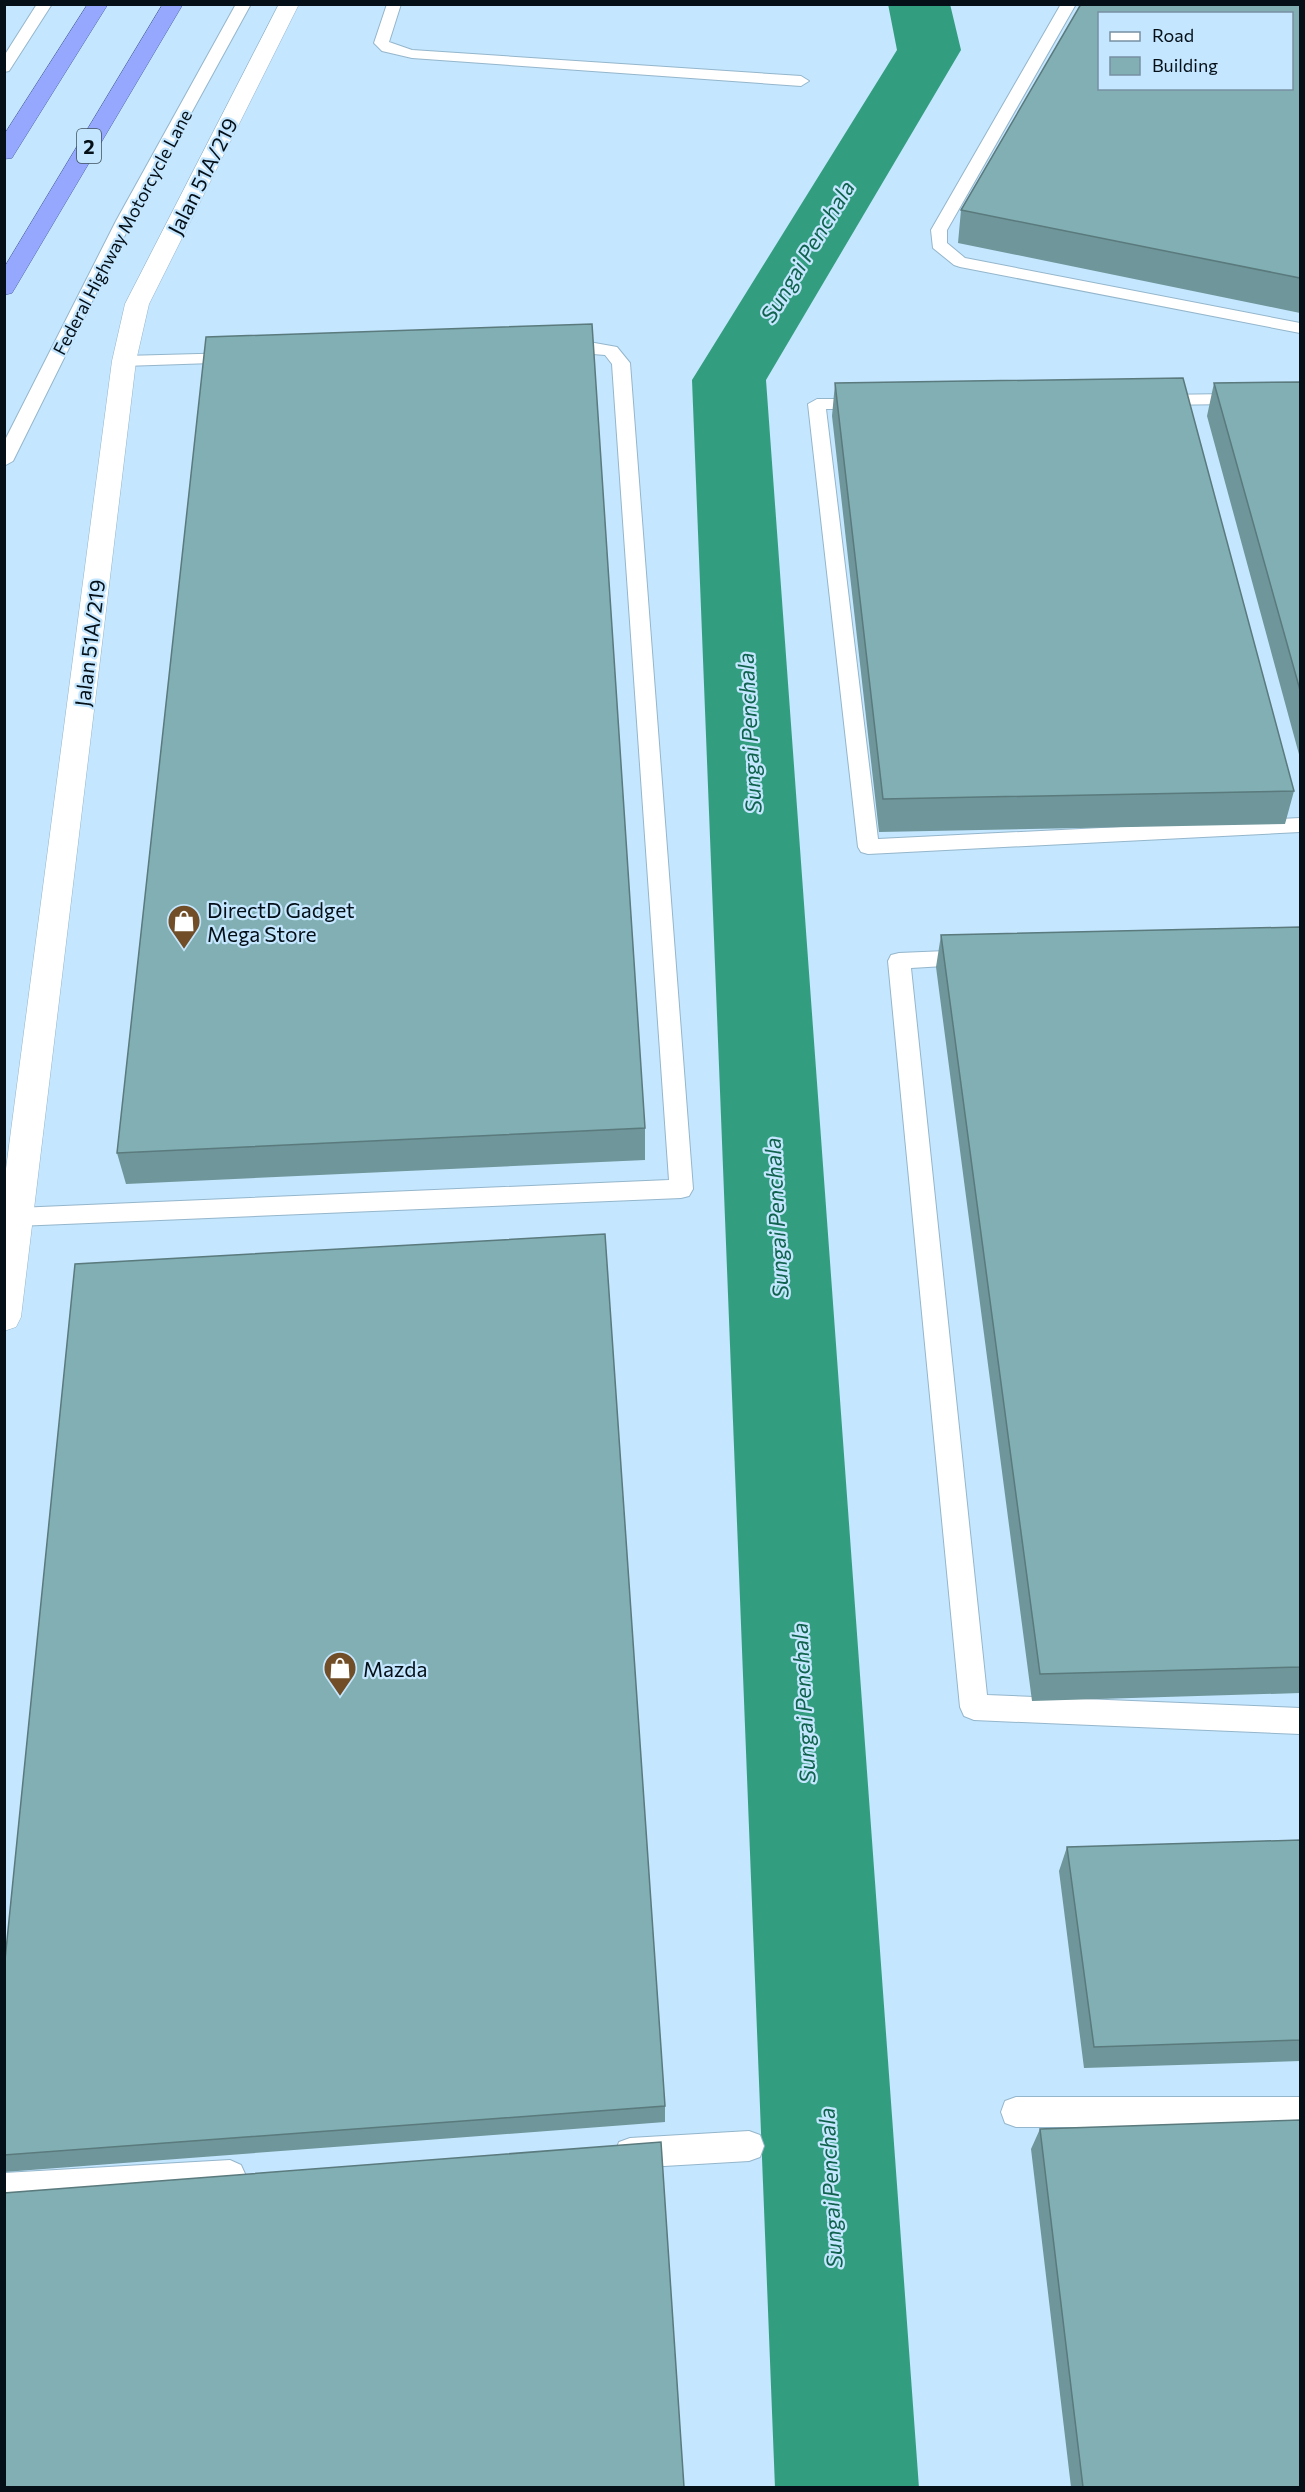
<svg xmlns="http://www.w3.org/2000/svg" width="1305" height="2492" font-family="Commissioner,sans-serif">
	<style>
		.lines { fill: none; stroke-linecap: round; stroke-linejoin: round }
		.river { fill: #339e7f; fill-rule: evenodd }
		.service-casing { stroke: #94b6cc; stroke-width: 2 }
		.minor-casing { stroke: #94b6cc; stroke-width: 1 }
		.trunk-casing { stroke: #5165ac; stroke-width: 1 }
		.service { fill: #fff; fill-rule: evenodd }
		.minor { fill: #fff; fill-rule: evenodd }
		.trunk { fill: #96a8fe; fill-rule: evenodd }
		.wall { fill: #6f969a }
		.building { fill: #81afb3; stroke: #5a7a7d; stroke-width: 1.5; fill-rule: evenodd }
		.labels { text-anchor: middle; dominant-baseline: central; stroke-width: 4.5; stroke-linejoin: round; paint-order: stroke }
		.far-street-label { font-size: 18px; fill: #040f17; stroke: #c4e6fe }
		.shield { fill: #c4e6fe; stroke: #3e505c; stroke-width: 1.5 }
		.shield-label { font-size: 20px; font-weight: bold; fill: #040f17 }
		.street-label { font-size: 21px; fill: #040f17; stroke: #c4e6fe }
		.poi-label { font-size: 21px; fill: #040f17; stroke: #c4e6fe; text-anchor: start }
		.water-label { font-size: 22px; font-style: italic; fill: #0f624c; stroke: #c4e6fe }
	</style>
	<rect width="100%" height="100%" fill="#c4e6fe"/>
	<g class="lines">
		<!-- river -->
		<path class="river" d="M888 4H950L961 50 766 380 919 2488H775L692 380 897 50Z"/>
		<!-- service casing -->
		<g class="service-casing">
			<path id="service" d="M37 4H52L9 71 4 72V56Z
				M236 4H251L132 221 13 461 4 466V442L116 221Z
				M387 4H401L389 42 412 50 801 76 809 81 801 86 412 58 382 51 374 43Z
				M1061 4H1076L947 230V243L965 258 1300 323V333L960 267 954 265 933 248 931 230Z
				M562 342H589L617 347 630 363 693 1189 689 1196 681 1198 17 1226 9 1224 5 1217 9 1210 17 1208 669 1180 612 364 605 355 556 351 553 347Z
				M236 353 245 358 242 362 124 366 115 361 124 356Z
				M1300 393V403L1156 405 1147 400 1156 395Z
				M817 399H866L875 404 866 409H826L878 839 1300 818V832L868 854 861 852 858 847 808 404Z
				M970 950 978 952 981 958 978 964 911 968 987 1695 1300 1708V1734L974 1720 964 1716 960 1707 888 961 891 955 899 953Z
				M1016 2097H1300V2127H1016L1005 2123 1001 2112 1005 2101Z
				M749 2131 760 2135 764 2146 760 2157 749 2161 630 2168 619 2164 615 2153 619 2142 630 2138Z
				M230 2160 241 2165 246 2176 241 2187 230 2192 4 2205V2173Z"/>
		</g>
		<!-- minor casing -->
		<g class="minor-casing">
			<path id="minor" d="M279 4H299L149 304 136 361 21 1317 16 1327 4 1331V1184L112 361 125 304Z"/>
		</g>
		<!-- trunk casing -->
		<g class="trunk-casing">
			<path id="trunk" d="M88 4H108L15 153 12 158 4 159V135Z
				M163 4H183L15 288 12 293 4 295V268Z"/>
		</g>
		<!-- service -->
		<use href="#service" class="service"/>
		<!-- minor -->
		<use href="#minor" class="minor"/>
		<!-- trunk -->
		<use href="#trunk" class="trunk"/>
	</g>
	<!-- wall -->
	<path class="wall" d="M1300 4V313L958 243 961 210Z
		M1300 382V758L1207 416 1214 383Z
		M835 383 1294 791 1285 824 879 832 832 416Z
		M1300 927V1693L1032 1701 936 967 941 935Z
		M645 1128V1160L126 1184 117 1153Z
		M1300 1840V2061L1084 2068 1059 1871 1067 1847Z
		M4 1970 665 2106V2122L4 2172Z
		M1040 2129 1300 2487H1071L1031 2149Z"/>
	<!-- building -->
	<path class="building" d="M1081 4H1300V278L961 210ZM1100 14H1292V88H1100Z
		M592 324 645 1128 117 1153 206 337Z
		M1183 378 1294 791 883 799 835 383Z
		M1300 382V690L1214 383Z
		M1300 927V1667L1040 1674 941 935Z
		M605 1234 665 2106 4 2155V1970L75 1264Z
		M1300 1840V2040L1094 2047 1067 1847Z
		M1300 2120V2487H1083L1040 2129Z
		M661 2142 684 2487H4V2193Z"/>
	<!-- icons -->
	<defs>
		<g id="shop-pin" transform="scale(1.725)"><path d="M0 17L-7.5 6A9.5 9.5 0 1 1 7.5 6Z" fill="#714e27" stroke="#c4e6fe"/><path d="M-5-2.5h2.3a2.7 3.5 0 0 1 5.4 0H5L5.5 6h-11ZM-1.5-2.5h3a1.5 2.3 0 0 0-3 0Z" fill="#fff"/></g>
	</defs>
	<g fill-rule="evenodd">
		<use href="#shop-pin" x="184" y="921"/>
		<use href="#shop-pin" x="340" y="1668"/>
	</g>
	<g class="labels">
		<!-- far-street labels -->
		<g class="far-street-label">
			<text transform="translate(122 232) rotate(-62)">Federal Highway Motorcycle Lane</text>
		</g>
		<!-- shield labels -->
		<rect class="shield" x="77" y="129" width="24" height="34" rx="4.5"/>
		<g class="shield-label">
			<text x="89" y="146">2</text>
		</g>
		<!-- street labels -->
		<g class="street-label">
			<text transform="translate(202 176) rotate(-63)">Jalan 51A/219</text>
			<text transform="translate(89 643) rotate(-83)">Jalan 51A/219</text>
		</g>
		<!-- poi labels -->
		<g class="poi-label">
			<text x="207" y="909">DirectD Gadget<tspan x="207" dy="24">Mega Store</tspan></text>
			<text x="363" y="1668">Mazda</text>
		</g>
		<!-- water labels -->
		<g class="water-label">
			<text transform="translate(807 251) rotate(-59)">Sungai Penchala</text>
			<text transform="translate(749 733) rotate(-93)">Sungai Penchala</text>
			<text transform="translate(776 1218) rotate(-93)">Sungai Penchala</text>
			<text transform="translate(803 1703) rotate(-93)">Sungai Penchala</text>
			<text transform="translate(830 2188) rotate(-93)">Sungai Penchala</text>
		</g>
	</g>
	<!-- border -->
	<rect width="1305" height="2492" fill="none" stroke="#040f17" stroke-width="12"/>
	<!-- legend -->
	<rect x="1098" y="12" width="195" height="78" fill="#c4e6fe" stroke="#7790a2" stroke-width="1.5"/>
	<rect x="1110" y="32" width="30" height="9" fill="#ffffff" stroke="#7790a2" stroke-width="1.5"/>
	<text x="1152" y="42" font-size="18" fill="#040f17">Road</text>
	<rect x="1110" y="57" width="30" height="18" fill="#81afb3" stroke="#7790a2" stroke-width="1.5"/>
	<text x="1152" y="72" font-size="18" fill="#040f17">Building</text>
</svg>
